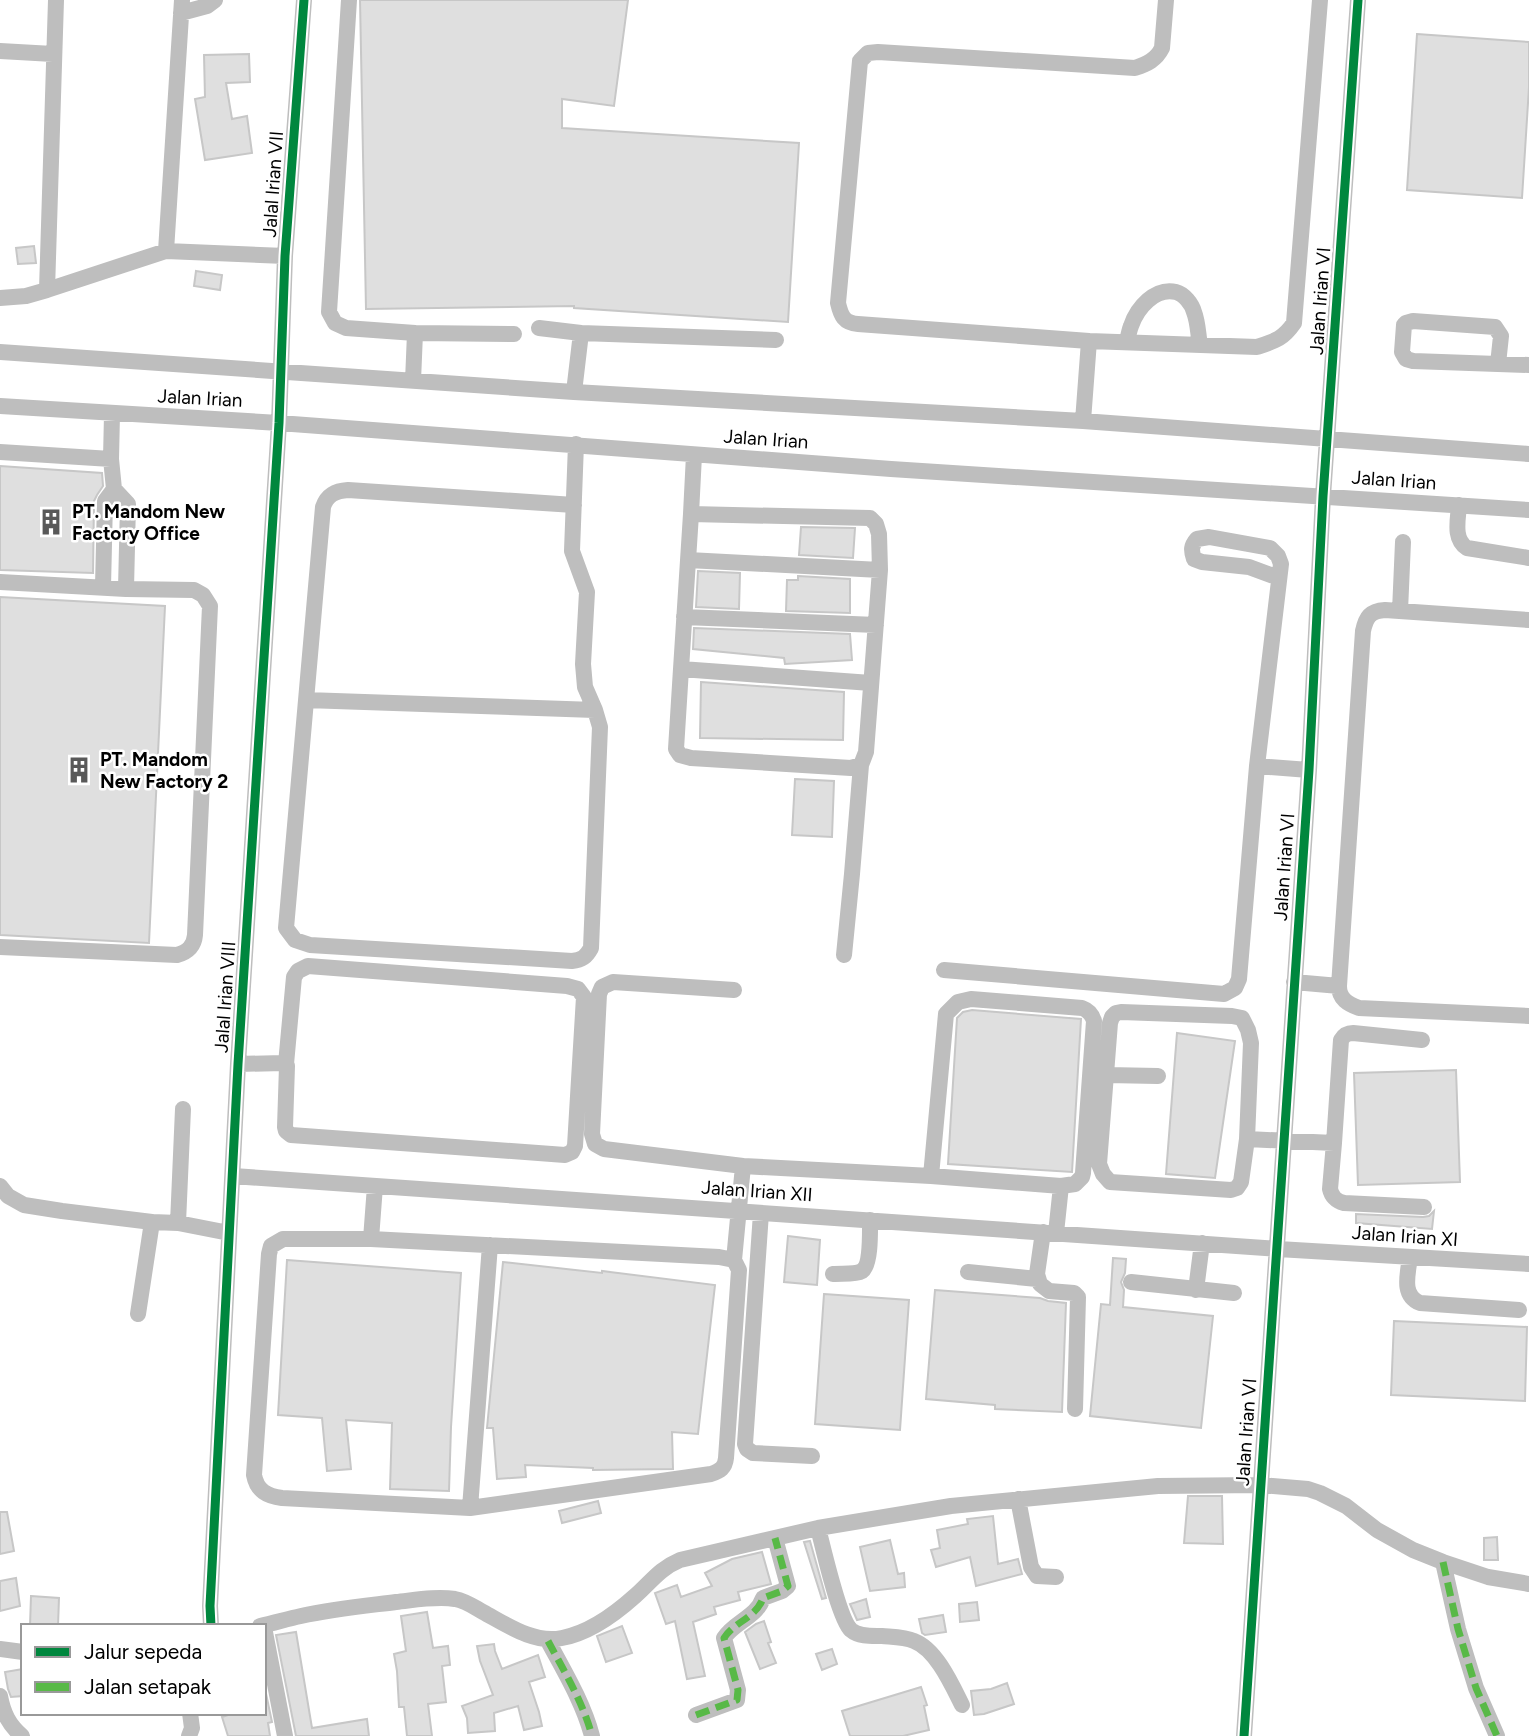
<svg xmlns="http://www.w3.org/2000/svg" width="1529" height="1736" font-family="Figtree,sans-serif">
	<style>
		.building { fill: #dfdfdf; stroke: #c7c7c7; stroke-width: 2 }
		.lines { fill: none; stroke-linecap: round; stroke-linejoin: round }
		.minor { stroke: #bebebe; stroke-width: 16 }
		.quiet { stroke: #58b947; stroke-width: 7; stroke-dasharray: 14 7; stroke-linecap: butt }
		.cycleway-casing { stroke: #fff; stroke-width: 13 }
		.cycleway { stroke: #00873e; stroke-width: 9 }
		.labels { text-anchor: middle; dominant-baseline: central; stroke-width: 5; stroke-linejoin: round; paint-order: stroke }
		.street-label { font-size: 19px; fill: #000; stroke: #fff }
		.poi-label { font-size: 19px; font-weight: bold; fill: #000; stroke: #fff; text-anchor: start }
	</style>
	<rect width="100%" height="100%" fill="#fff"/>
	<!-- building -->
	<path class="building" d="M360 0H628L614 106 562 99V128L799 143 788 322 574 308V306L366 309Z
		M1417 34 1529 42V87L1522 198 1407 190Z
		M249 54 250 82 226 83 232 119 247 116 252 153 205 160 195 99 205 97 204 55Z
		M34 246 36 263 18 264 16 248Z
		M196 271 222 275 220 290 194 286Z
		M0 466 102 473 103 486 97 495 94 501 93 573 0 570Z
		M801 527 855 528 853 558 799 555Z
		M698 571 740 573 739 609 696 607Z
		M798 576 850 579V613L786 611 787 580H798Z
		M0 597 165 606 149 943 0 935Z
		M694 628 850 634 852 660 785 664 784 658 693 649Z
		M701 682 844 692 843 740 700 738Z
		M795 779 834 781 832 837 792 835Z
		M972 1010 1081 1019 1072 1172 948 1164 957 1018 963 1012Z
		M1177 1033 1235 1041 1215 1178 1166 1174Z
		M1456 1070 1460 1182 1358 1185 1354 1073Z
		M1434 1211 1432 1229 1356 1223V1214L1423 1217 1429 1216Z
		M788 1236 820 1240 817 1285 784 1282Z
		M1113 1258 1126 1259 1125 1273 1121 1282 1124 1290 1123 1307 1213 1316 1201 1428 1090 1416 1101 1304 1110 1305Z
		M287 1260 461 1273 451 1427 449 1491 390 1489 392 1423 346 1420 351 1469 327 1471 322 1418 278 1415Z
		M503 1262 602 1273V1271L715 1285 698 1434 672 1432 673 1469 593 1470V1468L525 1465 526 1477 497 1479 493 1428H487Z
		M935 1290 1040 1298 1048 1301 1066 1303 1062 1412 995 1409V1405L926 1399Z
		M824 1294 909 1300 900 1430 815 1424Z
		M1394 1321 1527 1327 1525 1401 1391 1395Z
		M1188 1496H1222L1223 1544 1184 1543Z
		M598 1501 601 1513 562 1523 559 1511Z
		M0 1512H7L14 1551 0 1554Z
		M993 1516 998 1564 1018 1559 1022 1574 976 1586 970 1557 936 1567 931 1550 940 1548 937 1530 968 1524 967 1519Z
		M1497 1537 1498 1560H1484V1538Z
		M890 1540 898 1574 904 1573 905 1587 870 1591 860 1547Z
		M810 1541 826 1598 822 1599 804 1542Z
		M762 1552 771 1584 738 1592 740 1600 714 1607 716 1614 693 1622 705 1676 687 1679 675 1621 666 1624 655 1593 677 1585 681 1597 712 1586 705 1573 732 1559Z
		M16 1578 20 1606 0 1611V1581Z
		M31 1596 59 1598 58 1626H30Z
		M866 1599 870 1617 857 1620 850 1604Z
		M977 1602 979 1620 960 1622 959 1604Z
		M427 1612 433 1648 448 1646 450 1665 442 1666 446 1702 428 1704 432 1736H407L404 1707H399L397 1671 394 1654 406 1651 401 1616Z
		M943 1615 946 1632 925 1635 922 1633 919 1619Z
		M764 1621 771 1642 768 1643 776 1663 760 1669 745 1632 756 1624Z
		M622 1626 632 1653 606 1662 597 1636Z
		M296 1632 312 1728 367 1719 369 1736H296L276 1635Z
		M494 1644 495 1651 502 1669 538 1655 545 1677 529 1682 539 1712 542 1726 524 1730 518 1706 494 1713 495 1731 468 1733 467 1718 462 1706 493 1695 480 1661 477 1646Z
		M832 1649 837 1664 822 1670 816 1654Z
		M23 1669V1696L11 1697 8 1689 5 1672Z
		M1007 1683 1014 1704 984 1714 974 1715 971 1691 991 1689Z
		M264 1684 272 1722 268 1723 270 1736H228L222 1717 234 1713H264Z
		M921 1687 927 1705 924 1706 929 1730 903 1736H850L842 1711Z"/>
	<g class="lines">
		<!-- minor -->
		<path class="minor" d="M349 0 329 312 335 323 346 328 415 333 413 381
			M181 13 207 6 215 0
			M0 51 53 54
			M166 251 285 256
			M47 290 56 0
			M0 298 26 296 47 290 166 251 182 0
			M539 328 581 333
			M415 333 514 334
			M1089 341 858 324C844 323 841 316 838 303L860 61 868 53 878 52 1135 68C1147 64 1156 60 1162 48L1166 0
			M1127 342C1128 337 1129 331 1131 326 1137 308 1155 287 1176 292 1184 294 1192 304 1194 312 1198 322 1198 334 1200 345
			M0 352 574 392 1083 421 1529 454
			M1498 364 1501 336 1495 327 1413 321 1406 323 1404 325 1402 352 1406 359 1413 361 1529 365
			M574 392 581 333 776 340
			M0 406 279 423 891 469 1529 510
			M112 414 111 459 114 489 128 504 126 589
			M1083 421 1089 341 1257 347C1275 341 1283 339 1294 323L1320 0
			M0 452 111 459
			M574 505 348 490C335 491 327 495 323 507L286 928 295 940 310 945 572 961C582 960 586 957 591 948L600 727 595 710 585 687 583 664 587 592 572 551 576 444
			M1459 505C1458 520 1453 539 1467 548L1529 558
			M691 514 694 455
			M688 560 880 570
			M0 582 126 589 194 590 203 595 210 606 195 935C194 946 188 952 177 955L0 947
			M103 587 105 501 114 489
			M1400 611 1403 542
			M684 617 876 625
			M1529 620 1385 610C1370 611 1366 617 1363 631L1339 986C1339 999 1348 1004 1359 1008L1529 1016
			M681 669 676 749 680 755 691 758 851 768 861 765 866 752 880 570 879 534 876 524 870 518 691 514 681 669 871 683
			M306 700 595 710
			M1257 766 1309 770
			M844 955 852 874 861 765
			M944 970 1224 994 1235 988 1239 979 1257 766 1281 564 1278 556 1270 548 1209 537 1197 539C1191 546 1191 550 1194 559L1202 562 1249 567 1279 578
			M1294 982 1339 986
			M238 1064 283 1063 287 1066 285 1127 286 1131 291 1135 565 1155 572 1152 575 1146 584 997 578 989 567 986 308 966 298 971 294 977 286 1064
			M1107 1075 1158 1076
			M1247 1139 1251 1043 1248 1030 1242 1018 1232 1016 1121 1012 1116 1013 1112 1017 1110 1023 1099 1164 1103 1174 1110 1182 1231 1190 1237 1188 1241 1182 1247 1139 1334 1143 1330 1189C1332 1198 1337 1201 1344 1203L1424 1207
			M1334 1143 1341 1040C1344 1035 1347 1033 1353 1033L1422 1040
			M743 1166 931 1176 1061 1186 1056 1233
			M233 1176 1278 1249 1529 1264
			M931 1176 946 1014 958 1002 971 999 1082 1008C1088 1010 1092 1014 1094 1021L1083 1173 1082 1177 1075 1184 1061 1186
			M0 1186 8 1196 24 1205 62 1211 152 1222 178 1223 229 1233
			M761 1213 745 1444 747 1449 753 1453 812 1456
			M178 1223 183 1109
			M1043 1232 1037 1274 1040 1284 1049 1291 1074 1293 1078 1297 1075 1409
			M283 1239H371L719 1257 734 1260 739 1270 726 1458C725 1468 720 1471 711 1474L470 1508 282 1498C267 1496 257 1491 254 1475L269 1254 271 1246Z
			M371 1239 375 1186
			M1410 1257C1408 1274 1401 1295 1420 1303L1519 1310
			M734 1260 743 1166 604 1149 595 1144 592 1134 599 994 602 987 613 982 734 990
			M968 1272 1037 1279
			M833 1274C841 1273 855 1275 862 1271 871 1265 870 1231 870 1220
			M1131 1282 1234 1293
			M1196 1290 1202 1243
			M138 1314 152 1222
			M1018 1499 1031 1567 1037 1576 1056 1577
			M470 1508 490 1245
			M818 1528C823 1547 839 1619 851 1630 859 1637 872 1636 882 1636 893 1637 905 1637 914 1641 936 1649 952 1685 962 1705
			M1443 1562 1458 1629 1476 1688 1497 1736
			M211 1626 210 1606 238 1064 279 423 285 256 304 0
			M260 1626C274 1623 287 1619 301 1616 333 1609 364 1606 396 1602 415 1600 436 1596 455 1599 466 1601 474 1607 483 1612 507 1625 534 1644 562 1638 589 1633 615 1614 635 1596 652 1581 659 1569 680 1560L818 1528 951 1506 1158 1486 1260 1485 1308 1489 1320 1493 1346 1506 1377 1530 1413 1550 1443 1562 1488 1577 1529 1584
			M264 1627 285 1736
			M548 1641C564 1671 583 1702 592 1736
			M0 1649 23 1652
			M0 1696C3 1713 9 1725 22 1736
			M696 1715 737 1700 738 1690 724 1638C734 1622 757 1617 763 1598L782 1591 788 1586 775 1538
			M189 1736 192 1728 190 1713
			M1244 1736 1309 770 1323 496 1358 0"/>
		<!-- quiet -->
		<path class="quiet" d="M1443 1562 1458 1629 1476 1688 1497 1736
			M548 1641C564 1671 583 1702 592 1736
			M696 1715 737 1700 738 1690 724 1638C734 1622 757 1617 763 1598L782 1591 788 1586 775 1538"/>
		<!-- cycleway casing -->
		<g class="cycleway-casing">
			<path id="cycleway" d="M211 1626 210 1606 238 1064 279 423 285 256 304 0
				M1244 1736 1309 770 1323 496 1358 0"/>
		</g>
		<!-- cycleway -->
		<use href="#cycleway" class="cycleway"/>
	</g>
	<!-- icons -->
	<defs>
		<g id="building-bare" transform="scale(2.1)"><path d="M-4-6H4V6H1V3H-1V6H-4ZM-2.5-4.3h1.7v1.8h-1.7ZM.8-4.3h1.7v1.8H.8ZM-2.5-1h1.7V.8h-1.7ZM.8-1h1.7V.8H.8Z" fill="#595959" stroke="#fff" stroke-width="2.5" paint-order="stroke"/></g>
	</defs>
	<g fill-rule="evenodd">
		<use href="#building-bare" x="51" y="522"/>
		<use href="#building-bare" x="79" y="770"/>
	</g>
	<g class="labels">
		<!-- street labels -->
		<g class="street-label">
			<text transform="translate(273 184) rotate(-86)">Jalal Irian VII</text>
			<text transform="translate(1320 301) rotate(-86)">Jalan Irian VI</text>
			<text transform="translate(200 398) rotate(3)">Jalan Irian</text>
			<text transform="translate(766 439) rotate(4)">Jalan Irian</text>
			<text transform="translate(1394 480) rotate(4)">Jalan Irian</text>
			<text transform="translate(1284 867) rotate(-86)">Jalan Irian VI</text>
			<text transform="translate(225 997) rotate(-86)">Jalal Irian VIII</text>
			<text transform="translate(757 1191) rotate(4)">Jalan Irian XII</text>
			<text transform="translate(1405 1236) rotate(4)">Jalan Irian XI</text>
			<text transform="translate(1246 1432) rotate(-86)">Jalan Irian VI</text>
		</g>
		<!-- poi labels -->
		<g class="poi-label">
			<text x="72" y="511">PT. Mandom New<tspan x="72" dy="22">Factory Office</tspan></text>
			<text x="100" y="759">PT. Mandom<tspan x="100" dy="22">New Factory 2</tspan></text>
		</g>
	</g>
	<!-- legend -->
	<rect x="21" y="1624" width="245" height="91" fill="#ffffff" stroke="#999999" stroke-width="2"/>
	<rect x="35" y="1647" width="35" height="10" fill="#00873e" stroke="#999999" stroke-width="2"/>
	<text x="84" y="1659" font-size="21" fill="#000000">Jalur sepeda</text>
	<rect x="35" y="1682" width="35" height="10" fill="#58b947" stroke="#999999" stroke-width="2"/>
	<text x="84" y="1694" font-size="21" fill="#000000">Jalan setapak</text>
</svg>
